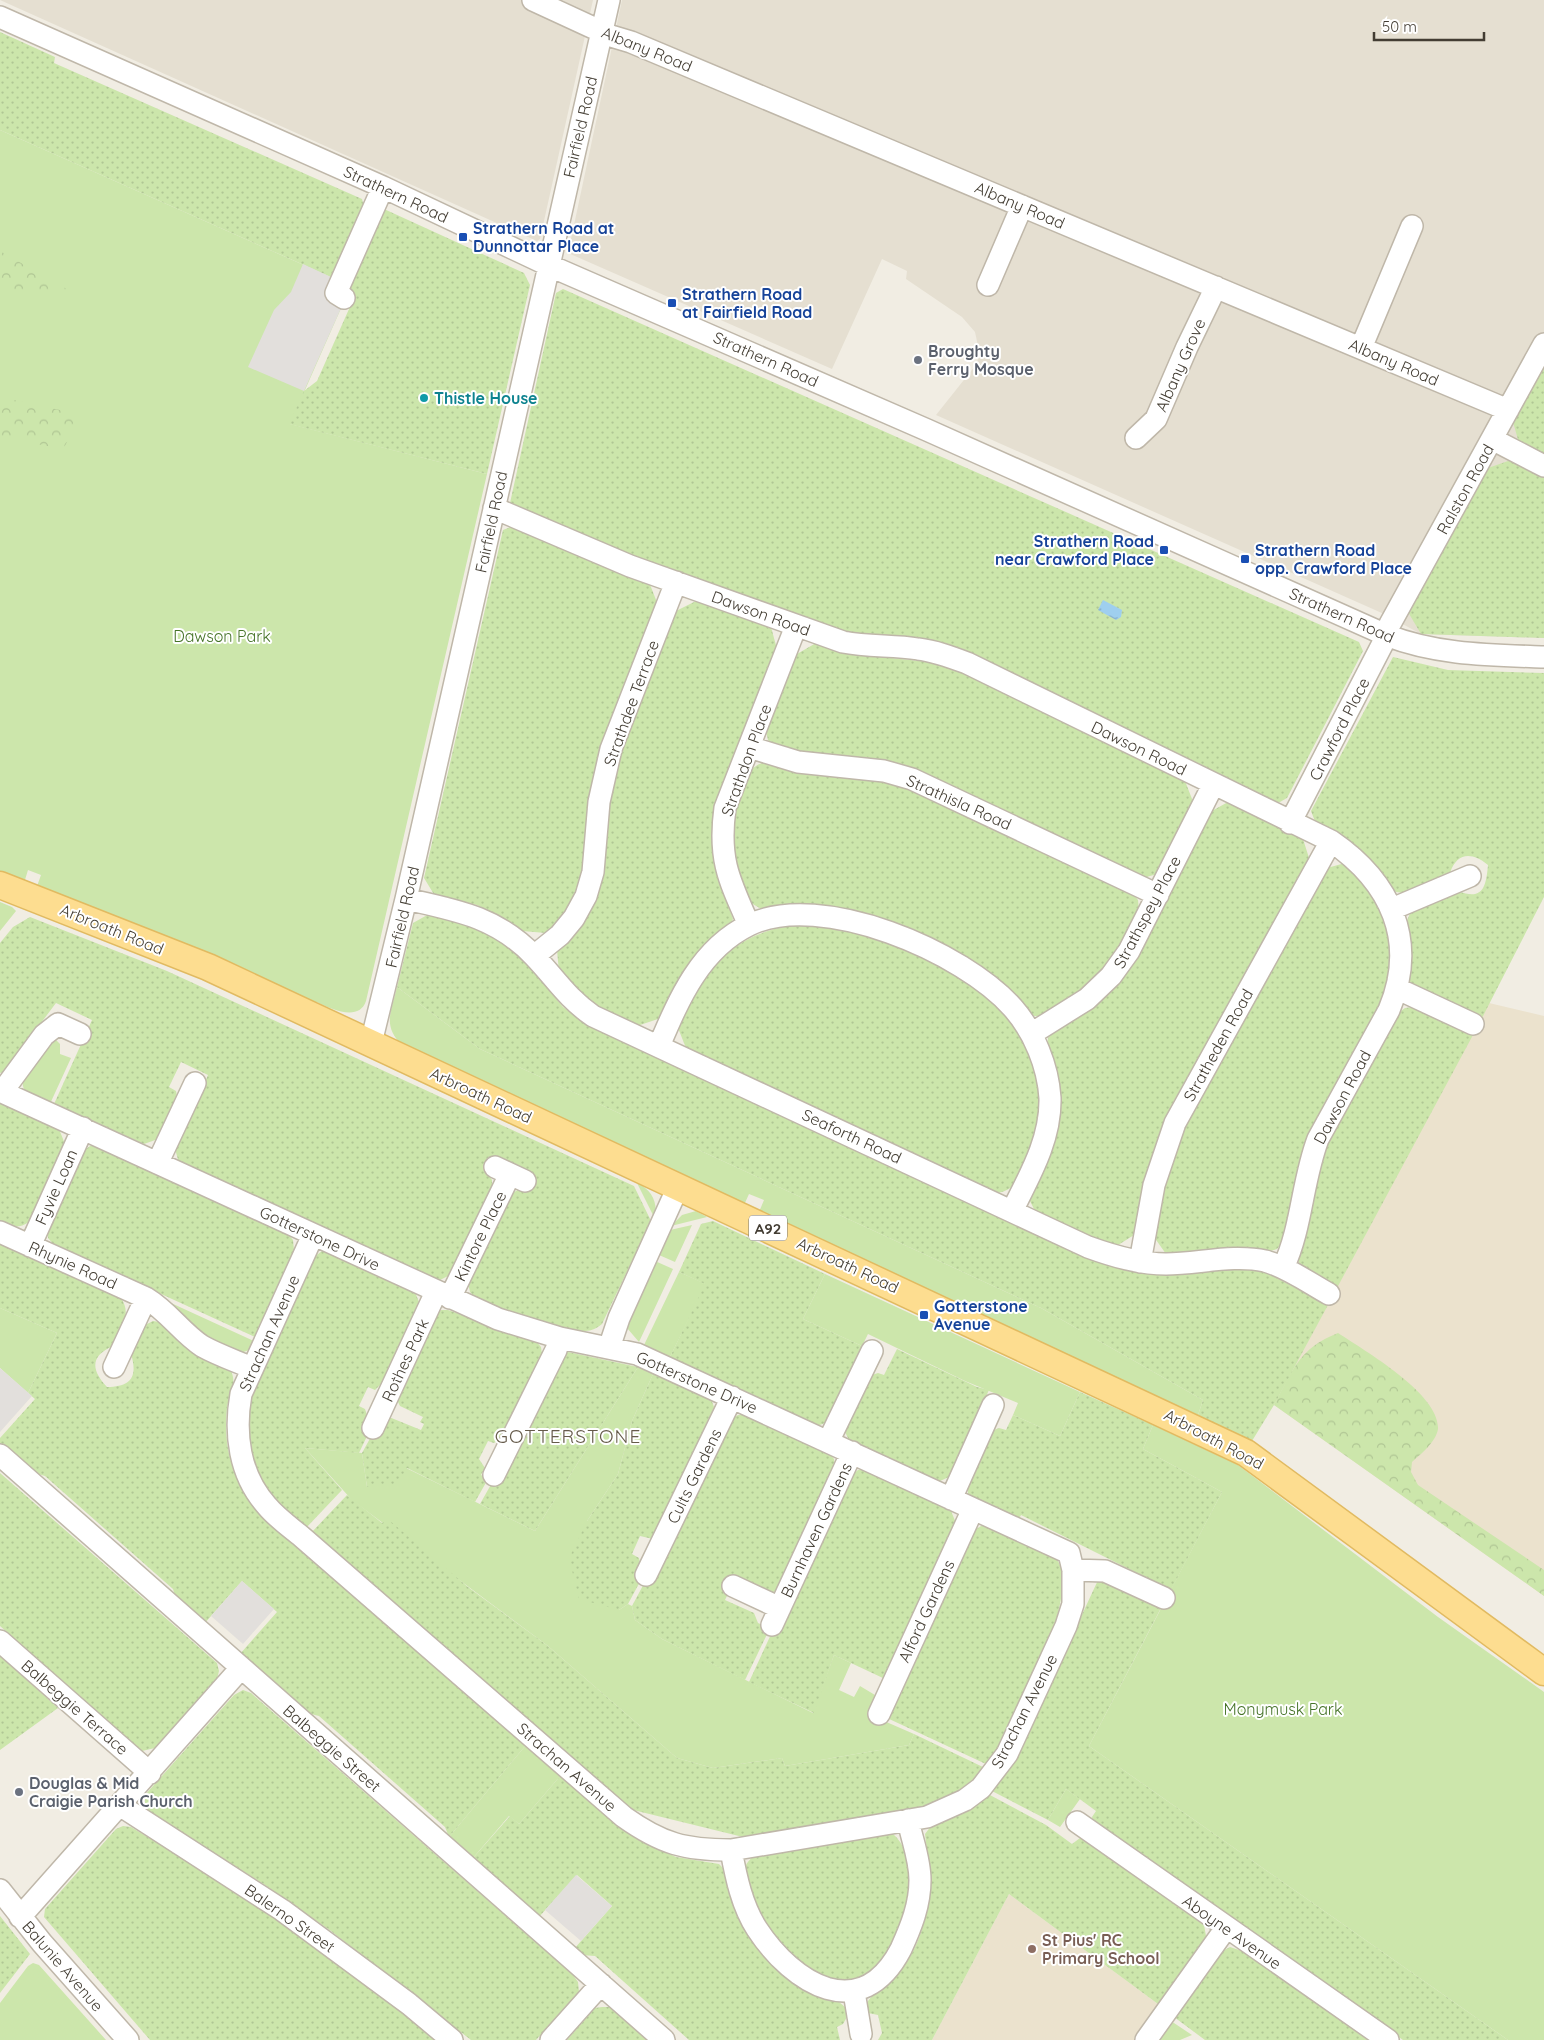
<svg xmlns="http://www.w3.org/2000/svg" width="1544" height="2040" font-family="Quicksand,sans-serif">
	<style>
		.residential { fill: #e5dfd1 }
		.education { fill: #ebe2cd }
		.green { fill: #cce6ab }
		.forest { fill: url(#forest-crowns) }
		.garden { fill: url(#garden-dots) }
		.parking { fill: #e2dfdc }
		.water { fill: url(#water-ripples) }
		.lines { fill: none; stroke-linecap: round; stroke-linejoin: round }
		.minor-casing { stroke: #bfb7a9; stroke-width: 24 }
		.major-casing { stroke: #e1ba61; stroke-width: 29 }
		.minor { stroke: #fff; stroke-width: 21 }
		.major { stroke: #fddd90; stroke-width: 26 }
		.transit-dot { fill: #1a4fb4; stroke: #fff; stroke-width: 2 }
		.worship-dot { fill: #6b7280; stroke: #fff; stroke-width: 2 }
		.culture-dot { fill: #0f9aa8; stroke: #fff; stroke-width: 2 }
		.education-dot { fill: #8d6e63; stroke: #fff; stroke-width: 2 }
		.labels { text-anchor: middle; dominant-baseline: central; stroke-width: 4; stroke-linejoin: round; paint-order: stroke }
		.shield { fill: #fff; stroke: #7b7770; stroke-width: 1 }
		.shield-label { font-size: 15px; font-weight: bold; fill: #433d33 }
		.street-label { font-size: 16px; fill: #433d33; stroke: #fff }
		.transit-label { font-size: 16px; font-weight: bold; fill: #164399; stroke: #fff; text-anchor: start }
		.worship-label { font-size: 16px; font-weight: bold; fill: #5b616d; stroke: #fff; text-anchor: start }
		.culture-label { font-size: 16px; font-weight: bold; fill: #0d838f; stroke: #fff; text-anchor: start }
		.park-label { font-size: 16px; fill: #457328; stroke: #fff }
		.education-label { font-size: 16px; font-weight: bold; fill: #785e54; stroke: #fff; text-anchor: start }
		.quarter-label { font-size: 19px; letter-spacing: 1px; fill: #665b4b; stroke: #fff }
	</style>
	<defs>
		<pattern id="forest-crowns" width="20" height="18" patternUnits="userSpaceOnUse" patternTransform="scale(1.25)"><rect width="20" height="18" fill="#cce6ab"/><path d="M2 6a3 3 0 1 1 6 0M12 15a3 3 0 1 1 6 0" fill="none" stroke="#b0c694"/></pattern>
		<pattern id="garden-dots" width="8" height="8" patternUnits="userSpaceOnUse" patternTransform="scale(1.25)"><rect width="8" height="8" fill="#cce6ab"/><path d="M2 2h.1M6 6h.1" fill="none" stroke="#b0c694" stroke-width="1.8" stroke-linecap="round"/></pattern>
		<pattern id="water-ripples" width="26" height="14" patternUnits="userSpaceOnUse" patternTransform="scale(1.25)"><rect width="26" height="14" fill="#9fcfef"/><path d="M2 4q2-2 4 0t4 0M15 11q2-2 4 0t4 0" fill="none" stroke="#83a9c2"/></pattern>
	</defs>
	<rect width="100%" height="100%" fill="#f1ede3"/>
	<!-- residential -->
	<path class="residential" d="M0 0H593L540 239 537 241Z
		M622 0H1544V638L1421 634 1384 614 936 415 975 366 980 355 975 332 962 317 906 279 907 271 882 259 832 369 568 253Z"/>
	<!-- education -->
	<path class="education" d="M1489 1003 1544 1016V1596L1274 1405Z
		M1009 1894 1158 2004 1137 2040H932Z"/>
	<!-- green -->
	<path class="green" d="M0 130 333 278 342 306 290 424 487 474 366 1001C359 1022 331 1009 317 1002L315 1005 36 889 41 875 28 870 24 883 0 874Z
		M0 902 12 907 16 911 0 931Z
		M397 987 480 1049 1041 1308 1203 1400 1198 1415 759 1212 764 1200 749 1194 744 1205 403 1046C382 1026 391 1013 397 987Z
		M50 1040H56L60 1044V1054L71 1058 49 1106C42 1102 29 1097 25 1091 15 1075 41 1052 50 1040Z
		M637 1183C652 1190 658 1202 655 1219Z
		M696 1211 707 1217 671 1226 682 1215Z
		M692 1225 675 1262 659 1255 670 1230Z
		M655 1261 673 1269 639 1342 627 1328Z
		M679 1272 706 1284 670 1357 644 1345Z
		M825 1274 1080 1392 1060 1436 1013 1415 1018 1403 965 1381 868 1334 862 1346 803 1319Z
		M171 1303 256 1342 249 1350 238 1354 198 1337 170 1307Z
		M0 1308 57 1333 28 1393 0 1368Z
		M638 1367 653 1374 632 1421 618 1474 587 1521 619 1610 628 1604 632 1606 635 1620 662 1639 813 1713 834 1655 851 1663 839 1690 854 1697 860 1686 875 1695 868 1714 914 1734 909 1745 785 1766 782 1758 713 1768 677 1758 548 1646 352 1500 305 1448 362 1453 367 1487 406 1468 535 1531Z
		M1153 1425 1238 1465 1438 1617 1544 1692V2040H1508L1089 1746 1222 1492 1143 1449Z
		M526 1745 561 1775 519 1824 509 1816 473 1858 449 1837Z
		M1066 1789 1080 1799 1060 1827 1048 1820Z
		M33 1963 39 1965 106 2040H0V2003L28 1966Z
		M1171 2021 1192 2035 1180 2040H1157Z"/>
	<!-- forest -->
	<path class="forest" d="M0 251 72 292 0 289Z
		M0 397 83 415 63 449 0 437Z
		M1338 1333C1365 1351 1440 1394 1438 1429 1436 1442 1421 1454 1412 1462L1411 1472 1418 1485 1544 1570V1596L1274 1405C1293 1370 1299 1348 1338 1333Z"/>
	<!-- garden -->
	<path class="garden" d="M0 32 55 57 54 63 362 199 364 207 333 278 0 130Z
		M384 209 524 273 530 285 487 474 289 424 304 391 317 381 349 309V289Z
		M563 289 1359 642 1363 651 1287 798 1280 802H1272L964 652 841 632 636 558 510 503 556 293Z
		M1544 367V455L1519 443 1513 422Z
		M1511 460 1544 477V638L1421 634 1408 612 1488 468Z
		M513 526 649 582 658 605 585 857C579 888 571 911 546 933L522 931 500 916 477 905 435 896 424 878 503 530Z
		M698 600 771 627 777 649 713 822 712 847 715 868 733 919C727 935 709 942 698 955 681 974 671 995 661 1018L637 1026 595 1006 559 972 557 950 577 932 595 900 613 778 624 743 676 611Z
		M816 643 863 655 939 663 979 679 1185 781 1194 804 1157 874 1143 878 829 758 774 746 768 740 766 731 797 654Z
		M1393 657 1448 670 1544 673V897L1482 1018 1417 988 1407 980 1410 943 1406 923 1411 911 1458 891C1483 901 1486 887 1488 865 1472 852 1457 852 1450 873L1404 893 1396 892 1360 849 1341 836 1316 824 1311 811Z
		M762 763 814 775 866 778 899 784 1132 893 1138 900 1139 910 1123 943 1106 968 1086 989 1044 1016H1034L982 970 932 938 899 925 825 906 763 910 751 903C745 889 734 871 732 856 730 832 735 771 762 763Z
		M1228 802 1303 839 1310 861 1171 1106 1147 1174 1134 1235 1115 1247 1035 1211 1029 1199 1048 1038 1053 1032 1084 1013 1210 812Z
		M1345 863C1385 907 1401 937 1385 997L1309 1136 1301 1155 1283 1242 1277 1249 1268 1252 1166 1254 1154 1237 1163 1188 1185 1123 1327 868Z
		M429 914 476 925 515 951 534 969 539 978 563 1007 586 1023 1117 1267 1159 1274 1248 1269 1265 1272 1328 1305 1274 1405 1252 1441 1198 1415 1203 1400 1041 1308 480 1049 397 987 413 923Z
		M30 917 167 971 634 1186 651 1221 602 1324C597 1328 592 1331 585 1331 562 1334 500 1308 477 1300L470 1292 468 1283 513 1193 519 1189 525 1191 533 1174 495 1156 487 1173 492 1180V1188L450 1275 438 1281 179 1163 175 1149 208 1075 181 1062 169 1087 176 1091 177 1096 158 1139 144 1144 54 1104 92 1020 56 1003 4 1072 0 1073V943L13 927Z
		M820 925C855 933 893 939 926 956 954 971 999 1003 1017 1029 1035 1055 1045 1102 1038 1132 1036 1139 1032 1146 1029 1153 1021 1171 1018 1192 995 1193L686 1048 678 1028C684 1014 690 998 698 986 716 956 750 932 785 927 796 925 808 925 820 925Z
		M1413 1007 1473 1035 1337 1288 1300 1265 1298 1260 1322 1153 1398 1013 1405 1008Z
		M0 1102 59 1129 65 1144 29 1222C18 1229 12 1227 0 1221Z
		M90 1146H96L287 1233 293 1240 294 1250 255 1337 54 1245 48 1238V1230L85 1150Z
		M713 1221 825 1274 803 1319 862 1346 828 1422 817 1426 670 1357 705 1284 679 1272 701 1224Z
		M0 1243 120 1297C133 1313 121 1329 113 1346 90 1356 91 1370 107 1387 131 1387 138 1377 131 1354L143 1326 153 1321C170 1323 180 1344 196 1353 206 1359 218 1363 229 1368 239 1382 229 1392 227 1408 221 1466 244 1498 283 1536L526 1745 449 1837 445 1827 319 1716 307 1713 240 1654 277 1612 242 1581 204 1624 176 1599 173 1589 45 1476 31 1472 0 1444V1438L35 1399 28 1393 57 1333 0 1308Z
		M322 1251 330 1252 415 1292 419 1302 382 1383 375 1390 368 1387 359 1406 365 1409 367 1415 361 1428 369 1432 359 1453 305 1448 342 1490 306 1528C271 1498 254 1486 249 1437 247 1421 247 1408 252 1392L314 1257Z
		M441 1310H448L536 1341 541 1347 542 1354 499 1440 494 1443 488 1441 479 1459 485 1468 481 1475 488 1479 475 1502 407 1468 398 1484 367 1487 362 1453 373 1433 380 1437 389 1417 421 1430 424 1424 420 1422 423 1417 400 1406 397 1400 436 1314Z
		M897 1349 977 1387 989 1390 949 1477 940 1481 849 1440 845 1432 872 1375 878 1373 884 1375Z
		M568 1352 638 1367 535 1531 480 1504 493 1481 500 1484 564 1356Z
		M653 1374 711 1399 714 1407 653 1539 640 1536 632 1554 639 1558 640 1563 635 1575 642 1578 628 1604 619 1610 579 1599 569 1558 587 1521 618 1474 632 1421Z
		M1080 1392 1153 1425 1143 1449 1222 1492 1171 1590 1021 1515 1019 1519 968 1496V1489L994 1430 999 1428 1006 1430 1013 1415 1060 1436Z
		M738 1415H745L829 1453 834 1459 835 1466 778 1590 771 1593 736 1577 725 1600 754 1613 758 1623 770 1628 745 1680 662 1639 635 1620 632 1606 732 1419Z
		M864 1469 951 1511 956 1523 885 1679 834 1655 814 1713 749 1682 773 1630 780 1632 853 1474 858 1470Z
		M0 1473 217 1663 219 1671 217 1679 155 1748 142 1751 0 1626Z
		M347 1495 382 1523 389 1520 468 1587 548 1646 677 1758 713 1768 782 1758 785 1766 909 1745 914 1734 985 1768 972 1782 956 1792 922 1809 743 1837 629 1809 311 1533Z
		M981 1526H987L1056 1558C1084 1595 1015 1713 996 1752L988 1765 887 1718 975 1530Z
		M1099 1578 1161 1608 1089 1746 1508 2040H1403L1093 1822 1092 1817 1096 1811 1066 1789 1048 1820 992 1791 1015 1759Z
		M0 1656 58 1708 0 1750Z
		M243 1690 251 1693 573 1975 578 1982 579 1992 536 2040H471L331 1931 265 1885 150 1813 145 1805V1795L234 1695Z
		M561 1775 635 1838 676 1857 719 1864 724 1869 734 1906 752 1939 778 1971 795 1984 814 1995 839 2002 845 2007 847 2017 843 2024 837 2027 840 2040H689L595 1956 581 1955 574 1949 612 1906 577 1875 538 1918 473 1858 510 1816 519 1824Z
		M988 1794 1046 1825 1072 1844 1080 1838 1204 1925 1206 1936 1203 1943 1158 2004 1009 1894 932 2040H878L882 2033 878 2015 868 2013 865 2007C870 1993 886 1988 895 1978 932 1934 932 1887 925 1834L931 1826Z
		M123 1826 131 1827C157 1843 184 1857 209 1874 288 1925 363 1982 437 2040H150L44 1917 45 1909 116 1829Z
		M892 1833C911 1849 911 1876 908 1899 906 1914 899 1928 893 1942 855 2028 776 1954 754 1899 750 1891 744 1876 746 1866 746 1863 750 1860 752 1857Z
		M0 1916 30 1954 0 1993Z
		M1230 1947 1242 1951 1368 2040H1205L1174 2017 1221 1952Z
		M602 2007H609L647 2040H567L595 2008Z"/>
	<!-- parking -->
	<path class="parking" d="M303 264 333 278 342 306 304 391 248 367 274 310 291 292Z
		M0 1368 32 1396 0 1432Z
		M242 1581 274 1609 243 1644 211 1616Z
		M576 1875 612 1906 581 1941 545 1910Z"/>
	<!-- water -->
	<path class="water" d="M1103 600 1122 610 1121 617 1116 620 1098 610Z"/>
	<g class="lines">
		<!-- minor casing -->
		<g class="minor-casing">
			<path id="minor" d="M533 0 611 36 631 42 1508 410
				M0 17 383 187 548 265 927 430 1386 635C1437 655 1489 655 1544 657
				M988 285 1022 206
				M344 298 336 293 383 187
				M1361 348 1412 226
				M1136 438 1156 419 1187 347 1216 287
				M1492 439 1544 466
				M494 508 630 566 843 642C868 647 893 645 918 649 935 651 951 657 967 663L1331 841C1391 882 1418 941 1389 1010L1318 1139C1302 1181 1302 1228 1283 1268
				M749 747 798 762 884 771 912 779 1158 895
				M1290 823 1382 645 1390 624 1544 344
				M406 899C456 910 497 917 534 956 556 979 566 997 593 1016L1088 1247C1113 1256 1139 1264 1166 1264 1198 1264 1233 1254 1265 1261 1287 1267 1309 1283 1329 1294
				M1392 909 1470 876
				M749 925C729 880 718 859 725 808L796 626
				M534 956 560 935 574 918 586 896 593 872 599 802 611 749 676 582
				M1398 989 1473 1024
				M1031 1034 1087 999 1111 976 1129 951 1213 785
				M371 1043 406 899 609 0
				M659 1046C679 999 700 949 749 925 821 890 964 952 1013 1008 1034 1032 1048 1066 1050 1098 1051 1139 1030 1175 1012 1211
				M0 1091 498 1319 560 1338 637 1354 1069 1553 1073 1570 1105 1571 1164 1598
				M2 1092 44 1035 58 1024 80 1034
				M158 1162 195 1083
				M495 1167 525 1181
				M0 1232 146 1298C169 1312 181 1332 202 1346 218 1355 236 1361 252 1368
				M313 1235 241 1394C234 1433 239 1475 267 1506 277 1518 290 1527 302 1537L624 1817C662 1844 685 1850 731 1850L927 1817 965 1800 981 1788 1007 1754 1066 1626 1073 1604V1570
				M30 1246 83 1128
				M1140 1262 1154 1185 1175 1123 1331 841
				M450 1298 510 1174
				M609 1348 619 1318 678 1187
				M114 1367 146 1298
				M373 1428 436 1292
				M828 1442 872 1351
				M0 1455 664 2040
				M494 1475 556 1350 560 1338
				M951 1499 993 1405
				M646 1575 732 1397
				M733 1586 780 1608
				M772 1625 852 1452
				M0 1641 150 1773
				M879 1714 973 1509
				M121 1806 282 1910 409 2004 452 2040
				M1077 1822 1388 2040
				M731 1850C736 1877 742 1906 757 1929 793 1984 861 2026 901 1949 911 1927 920 1905 920 1880 920 1859 912 1840 908 1820
				M0 1890 42 1943 128 2040
				M20 1917 241 1668
				M854 1992 861 2034
				M551 2040 601 1984
				M1146 2040 1226 1928"/>
		</g>
		<!-- major casing -->
		<g class="major-casing">
			<path id="major" d="M0 885 208 967 1246 1453 1544 1672"/>
		</g>
		<!-- minor -->
		<use href="#minor" class="minor"/>
		<!-- major -->
		<use href="#major" class="major"/>
	</g>
	<!-- markers -->
	<g class="transit-dot">
		<rect x="458" y="232" width="10" height="10" rx="2.5"/>
		<rect x="667" y="298" width="10" height="10" rx="2.5"/>
		<rect x="1159" y="545" width="10" height="10" rx="2.5"/>
		<rect x="1240" y="554" width="10" height="10" rx="2.5"/>
		<rect x="919" y="1310" width="10" height="10" rx="2.5"/>
	</g>
	<g class="worship-dot">
		<circle cx="918" cy="360" r="5"/>
		<circle cx="19" cy="1792" r="5"/>
	</g>
	<circle class="culture-dot" cx="424" cy="398" r="5"/>
	<circle class="education-dot" cx="1032" cy="1949" r="5"/>
	<g class="labels">
		<!-- shield labels -->
		<rect class="shield" x="749" y="1215.5" width="38" height="25" rx="4"/>
		<g class="shield-label">
			<text x="768" y="1228">A92</text>
		</g>
		<!-- street labels -->
		<g class="street-label">
			<text transform="translate(647 49) rotate(22)">Albany Road</text>
			<text transform="translate(580 127) rotate(-77)">Fairfield Road</text>
			<text transform="translate(396 194) rotate(25)">Strathern Road</text>
			<text transform="translate(1020 205) rotate(23)">Albany Road</text>
			<text transform="translate(766 359) rotate(24)">Strathern Road</text>
			<text transform="translate(1394 362) rotate(23)">Albany Road</text>
			<text transform="translate(1180 365) rotate(-66)">Albany Grove</text>
			<text transform="translate(1465 489) rotate(-61)">Ralston Road</text>
			<text transform="translate(491 522) rotate(-78)">Fairfield Road</text>
			<text transform="translate(761 613) rotate(20)">Dawson Road</text>
			<text transform="translate(1342 615) rotate(24)">Strathern Road</text>
			<text transform="translate(631 703) rotate(-70)">Strathdee Terrace</text>
			<text transform="translate(1339 729) rotate(-63)">Crawford Place</text>
			<text transform="translate(1139 748) rotate(26)">Dawson Road</text>
			<text transform="translate(746 760) rotate(-70)">Strathdon Place</text>
			<text transform="translate(959 802) rotate(24)">Strathisla Road</text>
			<text transform="translate(1147 912) rotate(-62)">Strathspey Place</text>
			<text transform="translate(402 917) rotate(-77)">Fairfield Road</text>
			<text transform="translate(112 929) rotate(22)">Arbroath Road</text>
			<text transform="translate(1218 1045) rotate(-61)">Stratheden Road</text>
			<text transform="translate(481 1095) rotate(25)">Arbroath Road</text>
			<text transform="translate(1342 1097) rotate(-62)">Dawson Road</text>
			<text transform="translate(852 1136) rotate(25)">Seaforth Road</text>
			<text transform="translate(56 1187) rotate(-66)">Fyvie Loan</text>
			<text transform="translate(480 1236) rotate(-64)">Kintore Place</text>
			<text transform="translate(320 1238) rotate(25)">Gotterstone Drive</text>
			<text transform="translate(73 1265) rotate(24)">Rhynie Road</text>
			<text transform="translate(848 1265) rotate(25)">Arbroath Road</text>
			<text transform="translate(269 1333) rotate(-66)">Strachan Avenue</text>
			<text transform="translate(405 1360) rotate(-65)">Rothes Park</text>
			<text transform="translate(697 1382) rotate(24)">Gotterstone Drive</text>
			<text transform="translate(1214 1439) rotate(28)">Arbroath Road</text>
			<text transform="translate(694 1476) rotate(-64)">Cults Gardens</text>
			<text transform="translate(816 1530) rotate(-65)">Burnhaven Gardens</text>
			<text transform="translate(926 1611) rotate(-65)">Alford Gardens</text>
			<text transform="translate(75 1707) rotate(41)">Balbeggie Terrace</text>
			<text transform="translate(1024 1711) rotate(-63)">Strachan Avenue</text>
			<text transform="translate(332 1748) rotate(41)">Balbeggie Street</text>
			<text transform="translate(567 1767) rotate(41)">Strachan Avenue</text>
			<text transform="translate(290 1918) rotate(35)">Balerno Street</text>
			<text transform="translate(1232 1932) rotate(35)">Aboyne Avenue</text>
			<text transform="translate(63 1966) rotate(49)">Balunie Avenue</text>
		</g>
		<!-- transit labels -->
		<g class="transit-label">
			<text x="473" y="228">Strathern Road at<tspan x="473" dy="18">Dunnottar Place</tspan></text>
			<text x="682" y="294">Strathern Road<tspan x="682" dy="18">at Fairfield Road</tspan></text>
			<text x="1154" y="541" text-anchor="end">Strathern Road<tspan x="1154" dy="18">near Crawford Place</tspan></text>
			<text x="1255" y="550">Strathern Road<tspan x="1255" dy="18">opp. Crawford Place</tspan></text>
			<text x="934" y="1306">Gotterstone<tspan x="934" dy="18">Avenue</tspan></text>
		</g>
		<!-- worship labels -->
		<g class="worship-label">
			<text x="928" y="351">Broughty<tspan x="928" dy="18">Ferry Mosque</tspan></text>
			<text x="29" y="1783">Douglas &amp; Mid<tspan x="29" dy="18">Craigie Parish Church</tspan></text>
		</g>
		<!-- culture labels -->
		<g class="culture-label">
			<text x="434" y="398">Thistle House</text>
		</g>
		<!-- park labels -->
		<g class="park-label">
			<text x="222" y="636">Dawson Park</text>
			<text x="1283" y="1709">Monymusk Park</text>
		</g>
		<!-- education labels -->
		<g class="education-label">
			<text x="1042" y="1940">St Pius' RC<tspan x="1042" dy="18">Primary School</tspan></text>
		</g>
		<!-- quarter labels -->
		<g class="quarter-label">
			<text x="568" y="1436">GOTTERSTONE</text>
		</g>
	</g>
	<!-- scale -->
	<path d="M1374 32v8h110v-8" fill="none" stroke="#433d33" stroke-width="2.5"/>
	<text x="1382" y="32" font-size="15" fill="#433d33" stroke="#ffffff" stroke-width="4" paint-order="stroke">50 m</text>
</svg>
